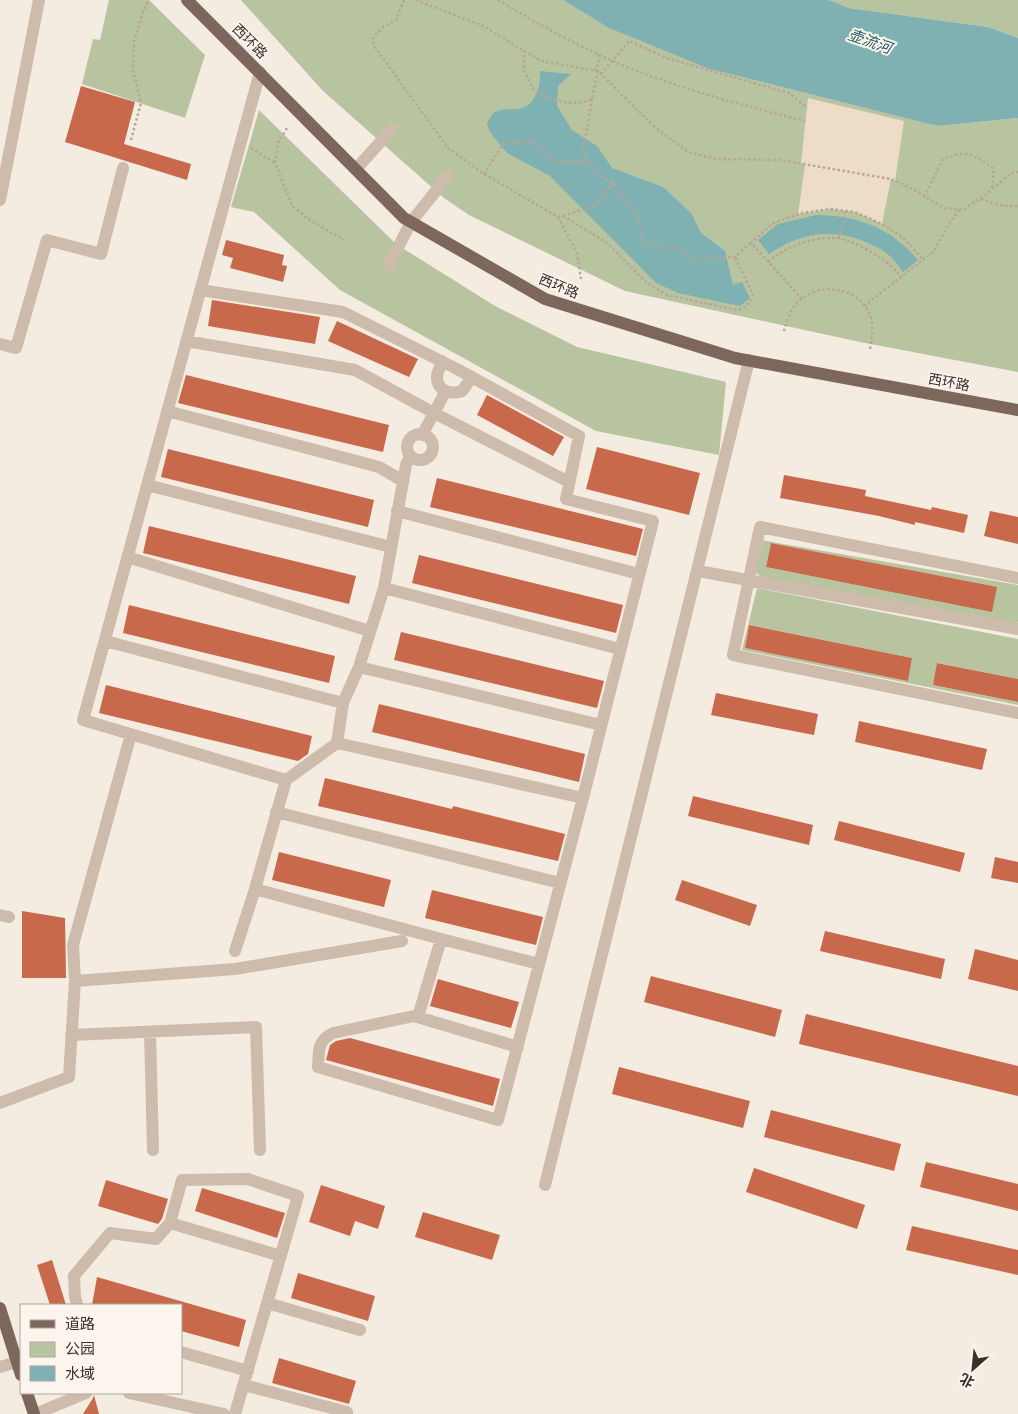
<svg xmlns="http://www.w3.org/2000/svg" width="1018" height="1414" font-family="Quicksand,'Noto Sans SC',sans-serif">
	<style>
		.green { fill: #b8c4a0; fill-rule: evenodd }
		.plaza { fill: #ecdcc8 }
		.water { fill: #7fb0b2 }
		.building { fill: #c8694b }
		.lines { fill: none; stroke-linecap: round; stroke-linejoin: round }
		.path { stroke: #b9a596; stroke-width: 2.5; stroke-dasharray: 2.5 2.5; stroke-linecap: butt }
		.minor { stroke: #cdbbac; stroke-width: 12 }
		.major { stroke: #7d675c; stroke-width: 12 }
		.labels { text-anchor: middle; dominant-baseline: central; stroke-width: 4; stroke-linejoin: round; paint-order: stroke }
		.street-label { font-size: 14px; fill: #3b302b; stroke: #fbf5ee }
		.water-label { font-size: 15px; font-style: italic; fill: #1f5a5e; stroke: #fbf5ee }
	</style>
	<rect width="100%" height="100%" fill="#f4ebe1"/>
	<!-- green -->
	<path class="green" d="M109 0H149L205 55 185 118 82 84 93 39 100 40Z
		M241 0H563L607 27 938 126 1018 118V372L860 342 625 291 469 215 444 198 323 91Z
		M829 0H1018V38L988 27 849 8Z
		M259 110 396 244 495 306 577 347 726 382 719 455 596 431 340 290 254 212 231 207Z
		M761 540 1018 585V621L1017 625 761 577 754 571ZM771 543 893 567 888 591 766 567Z
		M757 588 1018 639V679L938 663 933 685 1018 702V705L742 650ZM749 625 912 658 908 680 745 648Z"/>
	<!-- plaza -->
	<path class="plaza" d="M808 98 904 121 895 181 891 179 882 224 855 212 830 209 798 214 805 165 801 163Z"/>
	<!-- water -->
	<path class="water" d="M563 0H829L849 8 988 27 1018 38V118L938 126 707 68 607 27Z
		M540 71 571 74 558 86 557 106 572 130 597 146 612 168 663 187 691 213 701 233 725 251 733 285 742 282 750 298 740 306 678 293 656 283 550 176 507 153 490 132 487 123C489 120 491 115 494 113 501 108 510 110 518 109 536 106 541 86 540 71Z
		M816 215C860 216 889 227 918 260L903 272C898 265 892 257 885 252 880 248 873 246 868 243 832 227 800 233 769 254L758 240 778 224Z"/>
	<!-- building -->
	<path class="building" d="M81 86 135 102 124 144 191 164 187 180 65 142Z
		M226 240 284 255 282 265 287 266 283 282 230 268 233 258 222 255Z
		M212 300 320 317 315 344 208 326Z
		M337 321 418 359 409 377 328 341Z
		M186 375 389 425 383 452 178 403Z
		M487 395 564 437 553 456 477 415Z
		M597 447 700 473 689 515 586 489Z
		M168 449 374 500 368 527 161 477Z
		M784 475 866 490 865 496 931 510 932 507 968 515 964 533 915 522V525L879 516 780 498Z
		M437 478 643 529 636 556 430 507Z
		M990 511 1018 517V544L984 536Z
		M149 526 356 576 349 604 143 553Z
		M771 543 997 587 992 612 766 567Z
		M419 555 623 605 616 633 412 583Z
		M129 605 335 656 329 683 123 633Z
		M749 625 912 658 908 681 745 648Z
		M401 632 604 681 597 708 394 660Z
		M937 663 1018 679V702L933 685Z
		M106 685 312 736 308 754 298 761 99 713Z
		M716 693 818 714 814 735 711 715Z
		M379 704 585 754 579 782 372 732Z
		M859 721 987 749 982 770 855 742Z
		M325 778 452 809 453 806 565 834 558 861 318 806Z
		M693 796 813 825 809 845 688 816Z
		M839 821 965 853 960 872 834 840Z
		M279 852 391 880 384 907 272 880Z
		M995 857 1018 862V883L991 878Z
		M682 880 757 905 750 926 675 900Z
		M432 890 543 917 536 945 425 918Z
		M22 911 65 918 66 978H22Z
		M825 931 945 959 941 979 820 951Z
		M975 949 1018 960V991L968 979Z
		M651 976 782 1010 775 1037 644 1002Z
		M438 979 519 1002 511 1028 430 1006Z
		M806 1014 1018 1066V1096L799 1044Z
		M350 1038 500 1079 493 1106 326 1060 330 1045 336 1041Z
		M619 1067 750 1101 743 1128 612 1094Z
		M771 1110 901 1144 894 1171 764 1137Z
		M926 1162 1018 1184V1211L920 1187Z
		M754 1168 865 1205 857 1229 746 1192Z
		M106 1180 168 1199 162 1219 158 1224 98 1206Z
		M321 1185 385 1206 378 1229 355 1221 350 1236 309 1222Z
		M202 1188 285 1213 277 1238 195 1211Z
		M423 1212 500 1235 492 1260 415 1237Z
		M912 1226 1018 1250V1275L906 1250Z
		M52 1260 66 1305H50L37 1265Z
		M298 1273 375 1296 368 1321 291 1298Z
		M97 1277 246 1320 239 1347 181 1331V1305H92Z
		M279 1358 356 1381 349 1404 272 1383Z
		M94 1395 99 1414H83L93 1398Z"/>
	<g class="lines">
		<!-- path -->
		<path class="path" d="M404 0 396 20 383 27 373 38 374 46 448 148 484 174 558 217 577 253 581 279
			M416 0 483 26 541 61 598 71 656 128 688 152 716 159 780 160 891 179 913 189 944 208 963 210 988 193 1011 173 1018 172
			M498 0C543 27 588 52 637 71 692 92 749 107 805 121
			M524 50V70L534 91C554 99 570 108 592 99L598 71
			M595 71 599 62V54
			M601 74 629 41 667 58 789 93 807 108
			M592 99 583 153 595 172 613 183 637 215 644 243 676 248 698 260 735 257 751 243
			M287 128 278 143 275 163 292 206 311 221 346 241
			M131 140 141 103 133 71 134 41 143 12 149 0
			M251 148 275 163
			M484 174 503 144 531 141 557 162 588 161
			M924 197 943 159C969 149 972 154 994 169L992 188
			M981 199C993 204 1005 207 1018 206
			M563 216 596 205 613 183
			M558 217 563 216 607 243 647 283 667 295 737 310 746 307 753 295 735 257
			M839 238 845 211
			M768 262C787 246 811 237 836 238 850 238 881 257 891 266 895 269 898 274 902 277
			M802 299 751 243 773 223 802 213 830 209 855 212 882 224 905 239 924 261
			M864 306 933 252 949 224 959 210
			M784 331C787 321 790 308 799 301 821 281 858 287 870 315 874 326 872 337 870 349"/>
		<!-- minor -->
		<path class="minor" d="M260 72 83 720 286 780 337 743 343 703 359 667 384 588 406 465 410 456
			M356 169 393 128
			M0 200 39 0
			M389 265 411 222 448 176
			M200 290 343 312 457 369 579 436 566 499 653 521 583 798
			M186 341 355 370 434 413 569 482
			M0 344 16 348 47 240 101 254 123 168
			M442 361C441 366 437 372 437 377 437 391 451 395 462 391L472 377
			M167 411 379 467 403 481
			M407 447a13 13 0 1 1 26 0a13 13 0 1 1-26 0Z
			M422 435 446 391
			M147 485 391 547
			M397 511 639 574
			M127 557 370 631
			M698 571 1018 629
			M1018 578 760 527 733 655 1018 713
			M384 588 620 649
			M105 641 343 703
			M359 667 601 725
			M337 743 583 798 498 1120 318 1067C319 1051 317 1041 333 1033L414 1016 518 1047
			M276 812 560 883
			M255 889 286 780
			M0 915 9 917
			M235 951 255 889 441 939
			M75 981 235 969 402 941
			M418 1017 441 939 539 964
			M150 1032 153 1150
			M71 1035 256 1027 260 1150
			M0 1103 69 1077 75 981 73 945 131 734
			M545 1185 749 360
			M170 1223 281 1256
			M267 1303 360 1330
			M77 1305 75 1296 74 1276 110 1233 156 1239 170 1223 182 1180 248 1179 298 1196 235 1414
			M181 1352 248 1371
			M0 1367 17 1362
			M244 1385 347 1412
			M129 1393 224 1414
			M35 1414 86 1393"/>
		<!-- major -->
		<path class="major" d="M187 0 404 218 545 299 735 358 1018 410
			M0 1308 21 1375
			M27 1393 34 1414"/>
	</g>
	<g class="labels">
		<!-- street labels -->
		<g class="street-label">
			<text transform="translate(250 41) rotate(45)">西环路</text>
			<text transform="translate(559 286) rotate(22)">西环路</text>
			<text transform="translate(949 382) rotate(10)">西环路</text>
		</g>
		<!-- water labels -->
		<g class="water-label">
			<text transform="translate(870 41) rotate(19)">壶流河</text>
		</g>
	</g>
	<!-- legend -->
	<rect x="20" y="1304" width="162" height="90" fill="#fbf5ee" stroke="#aea6a0"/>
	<rect x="30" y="1320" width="25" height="8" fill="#7d675c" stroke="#aea6a0"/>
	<text x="65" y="1329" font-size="15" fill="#3b302b">道路</text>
	<rect x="30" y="1342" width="25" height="15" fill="#b8c4a0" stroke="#aea6a0"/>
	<text x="65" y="1354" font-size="15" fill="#3b302b">公园</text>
	<rect x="30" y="1366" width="25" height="15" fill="#7fb0b2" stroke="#aea6a0"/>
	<text x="65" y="1379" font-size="15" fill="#3b302b">水域</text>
	<!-- north arrow -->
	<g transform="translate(973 1369) rotate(207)" stroke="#fbf5ee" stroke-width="4" paint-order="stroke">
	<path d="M0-4L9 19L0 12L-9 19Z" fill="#3b302b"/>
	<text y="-8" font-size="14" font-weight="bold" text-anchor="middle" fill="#3b302b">北</text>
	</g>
</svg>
